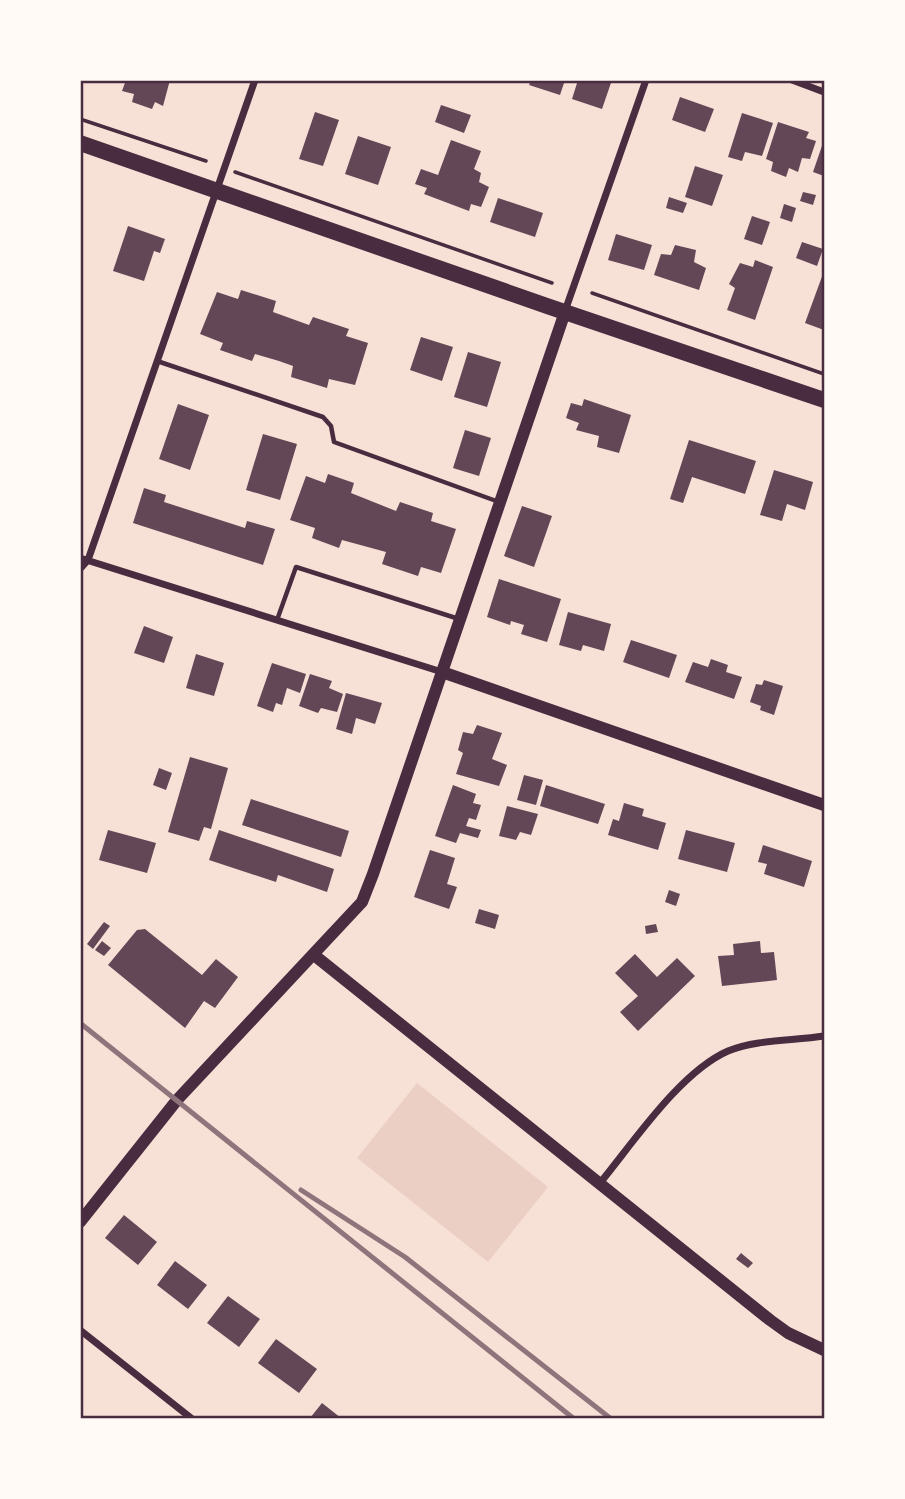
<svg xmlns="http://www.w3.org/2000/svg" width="905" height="1499" font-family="Merriweather,serif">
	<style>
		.green { fill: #ebcfc5 }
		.building { fill: #644757 }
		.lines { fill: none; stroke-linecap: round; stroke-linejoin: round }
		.path { stroke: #4a2c40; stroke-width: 3.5 }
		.service { stroke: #4a2c40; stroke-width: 4.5 }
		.minor { stroke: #4a2c40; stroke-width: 7 }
		.tertiary { stroke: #4a2c40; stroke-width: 12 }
		.primary { stroke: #4a2c40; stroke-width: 16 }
		.rail { stroke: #8f747c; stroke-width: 5 }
		.neatline { fill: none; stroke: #4a2c40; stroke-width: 2.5 }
	</style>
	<rect width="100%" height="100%" fill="#f7e1d7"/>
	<!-- green -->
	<path class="green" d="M417 1083 548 1187 488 1262 357 1158Z"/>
	<!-- building -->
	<path class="building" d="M126 80H170L163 106 155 102 152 109 132 102 134 94 122 91Z
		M531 80H565L560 95 529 85Z
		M578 80H612L602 109 572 99Z
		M680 97 714 109 705 132 672 120Z
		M441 105 471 115 464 133 435 122Z
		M315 112 339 120 323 166 299 159Z
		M742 113 773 123 762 156 745 152 742 161 728 157Z
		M778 122 809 132 806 138 816 141 810 159 802 158 798 172 789 168 786 177 771 171 773 162 766 159Z
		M358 136 391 147 378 185 345 174Z
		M451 140 481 151 474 169 481 173 479 182 489 187 481 207 471 204 469 211 424 194 427 188 415 184 421 169 438 175Z
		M824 140V176L813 172Z
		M695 166 723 175 712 206 685 197Z
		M803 192 816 195 813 205 800 201Z
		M669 197 687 203 683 213 666 208Z
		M498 198 543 213 535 237 490 222Z
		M784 204 796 208 792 222 780 218Z
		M752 216 770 222 762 245 744 239Z
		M128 226 165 239 160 253 154 251 144 281 113 271Z
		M616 234 652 245 644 270 608 260Z
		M802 242 823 249 817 266 796 258Z
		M675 245 696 250 694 262 706 268 699 290 654 275 661 254 671 255Z
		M755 260 773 267 755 320 727 310 735 288 729 284 740 263 753 267Z
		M824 271V330L805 323Z
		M241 290 276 301 273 312 309 325 313 317 349 329 346 336 368 343 355 385 329 379 327 388 291 377 293 366 279 361 255 354 252 361 220 350 223 343 200 334 217 292 238 299Z
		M421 337 453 347 442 381 410 370Z
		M468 352 501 362 487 407 454 397Z
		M584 399 631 415 619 453 597 447 599 436 576 430 579 423 566 418 571 403 582 406Z
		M178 404 209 415 190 470 159 459Z
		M465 430 491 438 479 476 453 468Z
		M263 434 297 444 280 500 246 490Z
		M689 440 756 461 745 494 692 477 683 503 670 499Z
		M774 470 813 482 805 510 787 504 782 521 760 515Z
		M328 474 354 483 351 493 396 511 400 502 433 513 431 521 456 529 441 573 421 567 418 576 382 564 386 552 342 540 339 548 312 538 315 528 290 520 306 476 325 483Z
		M144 488 166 495 164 502 245 528 247 521 275 529 263 565 133 523Z
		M522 506 552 516 534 567 504 556Z
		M499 579 561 599 547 642 521 634 524 625 511 621 510 625 487 617Z
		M568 612 611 624 604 651 583 645 581 651 559 645Z
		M144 626 173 637 164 663 134 653Z
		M631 640 677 655 669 678 623 662Z
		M196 654 224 663 214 696 186 688Z
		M711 659 728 665 726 672 742 677 734 699 685 682 693 662 708 667Z
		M272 663 306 674 300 693 287 688 282 705 276 703 273 712 257 706Z
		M310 674 332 681 329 688 343 694 337 712 321 708 318 713 299 706Z
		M764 680 783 686 774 715 760 710 761 706 750 702 756 684 762 685Z
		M346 693 382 703 375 724 356 718 352 734 336 729Z
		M477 725 502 733 492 759 507 765 499 786 456 774 463 753 458 750 463 732 473 734Z
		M190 757 228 768 211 829 204 827 199 841 168 832Z
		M159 768 172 773 166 790 153 785Z
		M524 775 543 780 536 805 517 800Z
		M453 785 476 794 473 803 481 805 476 820 469 818 466 826 481 830 478 838 460 833 456 843 435 836Z
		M546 785 605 804 598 824 540 806Z
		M251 799 349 831 341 857 242 825Z
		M624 803 644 809 642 816 666 823 658 850 608 835 613 819 619 821Z
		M507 806 538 814 531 835 520 832 516 840 499 836Z
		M108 830 156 843 147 873 99 860Z
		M219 830 334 869 327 892 278 875 276 882 209 860Z
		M686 830 735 843 727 872 678 859Z
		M763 845 812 861 804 887 764 874 767 864 758 862Z
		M430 850 455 858 447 884 457 887 449 909 414 897Z
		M669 890 680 894 676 906 665 902Z
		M479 909 499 915 495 929 475 923Z
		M104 922 110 926 93 949 87 944Z
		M656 924 658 932 646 934 645 926Z
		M145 929 202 975 216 959 238 977 215 1008 204 1001 185 1028 108 965 137 930Z
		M102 941 111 948 104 956 95 950Z
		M760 941 761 953 774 952 777 980 722 986 718 956 734 955 733 944Z
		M635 954 657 977 677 958 695 976 638 1031 620 1012 638 996 615 973Z
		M124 1215 157 1242 138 1265 105 1238Z
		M741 1253 753 1263 748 1268 736 1259Z
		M175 1261 207 1285 188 1309 157 1285Z
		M228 1296 260 1319 239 1347 207 1323Z
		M276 1339 317 1369 299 1393 258 1363Z
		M322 1403 341 1418H310Z"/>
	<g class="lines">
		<!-- path -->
		<path class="path" d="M80 119 206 161
			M235 172 552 283
			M592 293 824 374"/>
		<!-- service -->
		<path class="service" d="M157 361 323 417 331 426 334 442 499 502
			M277 620 296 567 459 619"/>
		<!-- minor -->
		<path class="minor" d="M792 80 824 92
			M565 311 646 80
			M80 558 442 672
			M80 569 88 560 255 80
			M600 1183C633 1143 680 1072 728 1051 757 1039 793 1041 824 1036
			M80 1330 191 1418"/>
		<!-- tertiary -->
		<path class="tertiary" d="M442 672 824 805
			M314 955 770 1320 788 1333 824 1350
			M80 1222 177 1100 362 902 373 874 565 312"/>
		<!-- primary -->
		<path class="primary" d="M80 143 547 306 824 400"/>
		<!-- rail -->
		<path class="rail" d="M80 1023 573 1418
			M301 1190 405 1257 610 1418"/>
	</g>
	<!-- border -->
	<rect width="905" height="1499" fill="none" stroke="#fffaf5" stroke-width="164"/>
	<rect x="82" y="82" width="741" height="1335" class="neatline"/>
</svg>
